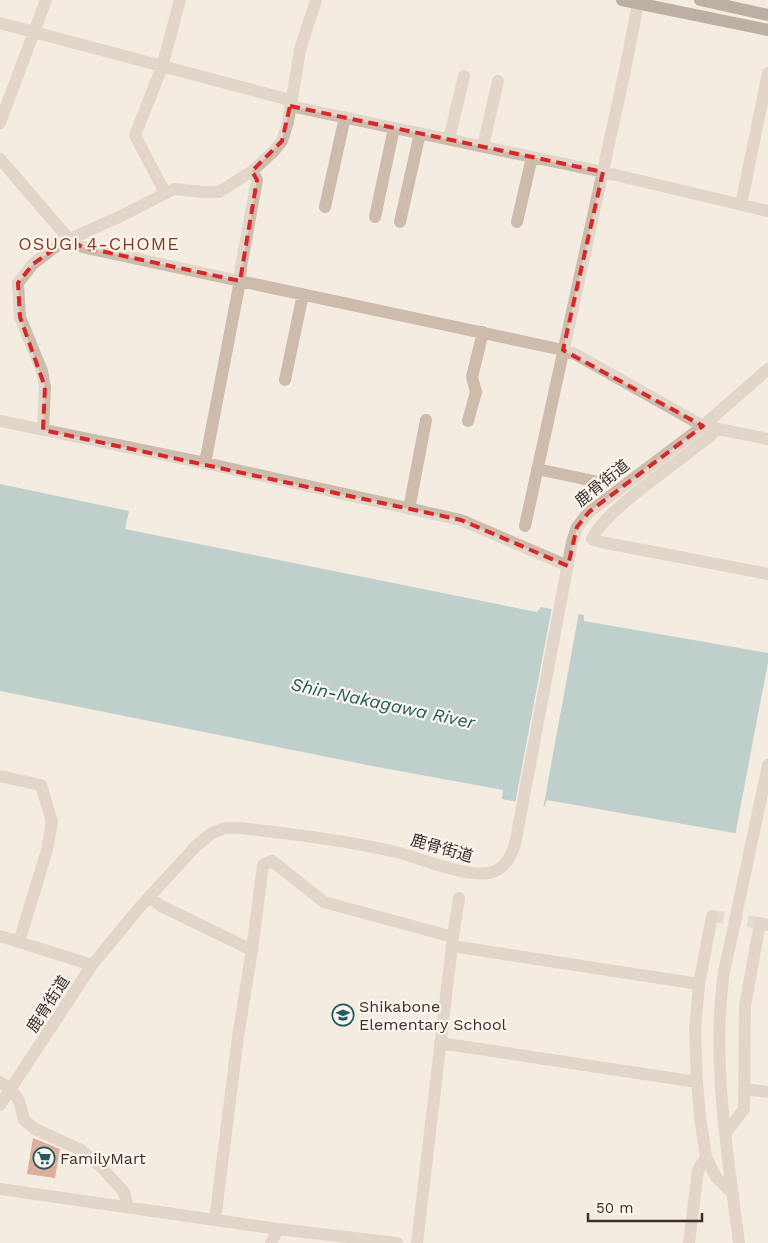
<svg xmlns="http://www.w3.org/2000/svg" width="768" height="1243" font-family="'Work Sans','Noto Sans JP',sans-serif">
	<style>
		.water { fill: #7fb0b2 }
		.pier { fill: #f4ebe1 }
		.building { fill: url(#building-hatch) }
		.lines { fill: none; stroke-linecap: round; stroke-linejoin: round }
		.minor-tunnel { stroke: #cfc6bd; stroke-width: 12; stroke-dasharray: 12 6; stroke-linecap: butt }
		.minor { stroke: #cdbbac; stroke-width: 12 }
		.major { stroke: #7d675c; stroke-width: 12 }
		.minor-bridge { stroke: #cdbbac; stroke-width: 12 }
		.marked { fill: none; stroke: #d62828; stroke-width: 4; stroke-dasharray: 10 6; stroke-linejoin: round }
		.labels { text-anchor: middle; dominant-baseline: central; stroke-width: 4.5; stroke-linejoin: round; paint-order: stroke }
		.street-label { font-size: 16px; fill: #3b302b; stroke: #fbf5ee }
		.poi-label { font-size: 16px; fill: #3b302b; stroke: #fbf5ee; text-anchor: start }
		.neighbourhood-label { font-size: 18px; letter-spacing: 1px; fill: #8c3b22; stroke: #fbf5ee }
		.water-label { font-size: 18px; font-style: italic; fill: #1f5a5e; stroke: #fbf5ee }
	</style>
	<defs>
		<pattern id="building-hatch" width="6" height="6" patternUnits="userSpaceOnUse" patternTransform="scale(1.25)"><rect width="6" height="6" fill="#c8694b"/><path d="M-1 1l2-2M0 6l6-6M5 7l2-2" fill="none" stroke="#a4573f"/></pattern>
	</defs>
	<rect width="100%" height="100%" fill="#f4ebe1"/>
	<!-- water -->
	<path class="water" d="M0 484 129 511 125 529 537 612 541 607 584 615V621L768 653V839L547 800 544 807 502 799 503 790 372 766 0 691Z"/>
	<!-- pier -->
	<path class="pier" d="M552 607 579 612 543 809 515 804Z
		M768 662V842L735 836Z"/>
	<!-- building -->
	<path class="building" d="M33 1138 60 1149 55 1178 27 1174Z"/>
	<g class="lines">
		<!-- minor-tunnel -->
		<path class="minor-tunnel" d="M712 916 760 923"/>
		<!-- minor -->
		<path class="minor" d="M0 23 290 100
			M290 106 603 172 768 211
			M0 123 46 0
			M449 139 464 76
			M483 146 498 81
			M0 159 69 239 82 247 240 281 205 463
			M252 171 257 180 241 267 240 281 563 350 575 354 703 426 768 439
			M165 193 135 135 162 67 180 0
			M741 205 768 73
			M325 207 345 117
			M375 217 394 128
			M400 222 420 133
			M517 222 532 157
			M285 380 303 294
			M0 421 205 463 461 520 568 566
			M468 421 476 392 472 377 483 332
			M714 428 711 436C697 445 685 456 671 466 650 482 602 516 592 539L601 542 768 574
			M43 430 45 387 42 371 20 317 18 283 33 264 59 244 121 216 174 189 204 192H219L252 171 274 151 282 141 288 122 300 50 316 0
			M537 469 594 481
			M409 509 426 420
			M525 526 624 75 638 4
			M0 776 41 785 52 822 47 850 19 942
			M149 897 161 906 252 950
			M712 916 699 984 695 1030 697 1082 700 1117 706 1157 716 1177 733 1194
			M733 930C730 947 725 963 723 979 712 1066 728 1156 739 1243
			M0 936 92 965
			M453 937 459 898
			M452 946 699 984
			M440 1043 697 1082
			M0 1082C19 1094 19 1099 24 1120L35 1129 81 1150 101 1167 124 1192 128 1207
			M745 1089 768 1092
			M0 1105 92 965 139 908 196 846 212 833 225 828H241C291 834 342 840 392 851 419 857 462 877 488 873 504 871 511 857 515 844L572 542 577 527 589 512 703 426 768 369
			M726 1133 744 1109 745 1006 760 923 768 925
			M0 1189 278 1229 397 1243
			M215 1220 238 1037 252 950 263 865 272 861 324 902 453 937 417 1243
			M271 1243 278 1229
			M689 1243 698 1170 706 1157"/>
		<!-- major -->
		<path class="major" d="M622 0 768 30
			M700 0 768 15"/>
		<!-- minor-bridge -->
		<path class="minor-bridge" d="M733 930 768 765"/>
	</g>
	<!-- marked area -->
	<path d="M0 0H768V1243H0ZM290 106 603 172 563 350 703 426 589 512 577 527 568 566 461 520 43 430 45 387 20 317 18 283 33 264 69 239 82 247 240 281 257 180 252 171 282 141Z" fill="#f4ebe1" fill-opacity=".55" fill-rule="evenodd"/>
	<path class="marked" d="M290 106 603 172 563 350 703 426 589 512 577 527 568 566 461 520 43 430 45 387 20 317 18 283 33 264 69 239 82 247 240 281 257 180 252 171 282 141Z"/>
	<!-- icons -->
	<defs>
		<g id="school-ring" transform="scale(1.125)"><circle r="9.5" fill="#fbf5ee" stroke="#1f5a5e" stroke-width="1.5"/><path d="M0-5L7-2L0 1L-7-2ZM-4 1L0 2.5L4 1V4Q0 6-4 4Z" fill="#1f5a5e"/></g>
		<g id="supermarket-ring" transform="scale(1.125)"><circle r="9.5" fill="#fbf5ee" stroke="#1f5a5e" stroke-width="1.5"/><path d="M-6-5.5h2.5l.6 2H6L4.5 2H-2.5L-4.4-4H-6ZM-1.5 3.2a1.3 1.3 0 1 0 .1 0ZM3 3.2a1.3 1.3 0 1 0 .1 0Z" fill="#1f5a5e"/></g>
	</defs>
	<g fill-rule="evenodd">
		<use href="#school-ring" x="343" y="1015"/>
		<use href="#supermarket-ring" x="44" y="1158"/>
	</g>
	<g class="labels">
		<!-- street labels -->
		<g class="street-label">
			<text transform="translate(602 483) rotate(-39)">鹿骨街道</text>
			<text transform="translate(442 848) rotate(16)">鹿骨街道</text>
			<text transform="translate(48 1004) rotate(-57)">鹿骨街道</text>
		</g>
		<!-- poi labels -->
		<g class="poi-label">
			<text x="359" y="1006">Shikabone<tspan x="359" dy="18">Elementary School</tspan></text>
			<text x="60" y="1158">FamilyMart</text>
		</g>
		<!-- neighbourhood labels -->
		<g class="neighbourhood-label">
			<text x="99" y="243">OSUGI 4-CHOME</text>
		</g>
		<!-- water labels -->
		<g class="water-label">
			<text transform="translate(383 703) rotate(12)">Shin-Nakagawa River</text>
		</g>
	</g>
	<!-- scale -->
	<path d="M588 1213v8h114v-8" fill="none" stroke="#3b302b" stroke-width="2.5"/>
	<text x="596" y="1213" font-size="15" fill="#3b302b" stroke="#fbf5ee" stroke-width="4" paint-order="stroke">50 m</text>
</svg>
